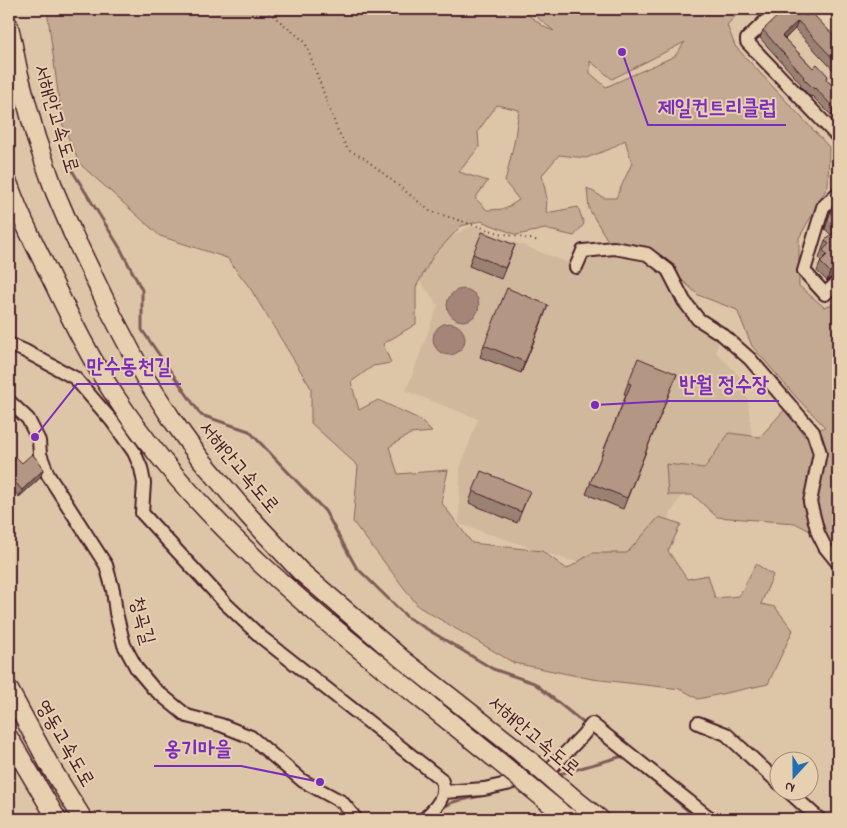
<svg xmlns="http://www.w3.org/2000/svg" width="847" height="828" font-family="'Indie Flower','Poor Story',sans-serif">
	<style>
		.built { fill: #d0b89c }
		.green { fill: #c4aa92; stroke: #87645e; fill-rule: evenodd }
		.water { fill: #a48577; stroke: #805c59 }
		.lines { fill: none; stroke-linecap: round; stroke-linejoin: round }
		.stream { stroke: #805c59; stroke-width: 3 }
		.minor-casing { stroke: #4a1f2b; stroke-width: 16 }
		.highway-casing { stroke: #4a1f2b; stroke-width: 21 }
		.path { stroke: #4a1f2b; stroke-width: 2; stroke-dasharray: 1 4; stroke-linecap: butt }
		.minor { stroke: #e6d0af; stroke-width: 12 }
		.highway { stroke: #e6d0af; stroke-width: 18 }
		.highway-bridge-casing { stroke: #4a1f2b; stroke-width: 21; stroke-linecap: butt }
		.highway-bridge { stroke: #e6d0af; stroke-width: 18 }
		.wall { fill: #9a8272; stroke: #4a1f2b }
		.shaded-wall { fill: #7d6a5c; stroke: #4a1f2b }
		.building { fill: #b39784; stroke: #4a1f2b }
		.labels { text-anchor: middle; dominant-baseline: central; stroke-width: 4; stroke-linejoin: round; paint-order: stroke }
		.street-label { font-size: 20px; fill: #4a1f2b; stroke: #e6d0af }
		.leader { fill: none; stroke: #7b2cbf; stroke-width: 2 }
		.callout-dot { fill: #7b2cbf; stroke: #e6d0af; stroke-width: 2 }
		.callout-label { font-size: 21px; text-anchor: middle; font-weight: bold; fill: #7b2cbf; stroke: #e6d0af; stroke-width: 4; stroke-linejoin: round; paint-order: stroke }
	</style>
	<rect width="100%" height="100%" fill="#ddc6a7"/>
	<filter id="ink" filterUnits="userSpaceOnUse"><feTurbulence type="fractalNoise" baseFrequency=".02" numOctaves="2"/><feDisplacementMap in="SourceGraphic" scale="10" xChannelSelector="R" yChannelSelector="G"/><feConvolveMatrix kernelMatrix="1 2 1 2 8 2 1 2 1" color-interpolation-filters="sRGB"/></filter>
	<g filter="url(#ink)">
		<!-- built -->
		<path class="built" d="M473 226 582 268 589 259 615 256 645 261 667 278 690 319 719 340 716 352 746 383 753 446 698 481 680 498 661 530 616 562 571 561 459 524 460 468 478 419 406 391 438 305 419 280 436 247 466 228Z"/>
		<!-- green -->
		<path class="green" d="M47 9H520L546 28 554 31 527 9H742L727 25 735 46 829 147 828 186 799 238V286L824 307 838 303V546L795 523 717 517 693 495H668L666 464 705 468 729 433 760 437 786 408 804 436 825 427 796 397 752 346 737 310 698 295 646 246 608 241 589 209 587 188 604 198H616L632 163 625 140 610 149 586 158 559 155 542 175 547 199 546 213 578 207 584 224 574 236 545 229 517 235 481 221 461 226 433 256 416 287V324L383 344 391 363 373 366 351 382 359 410 378 400 419 419 432 432 410 434 389 447 398 474 448 470 441 502 472 543 542 551 567 569 592 553H627L659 517 681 524 668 551 687 579 708 575 715 598 739 596 756 564 773 575 761 604 775 607 793 630 768 684 698 699 681 689 592 679 514 663 419 607 353 522 358 466 311 423V388L250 288 227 258 160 236 80 164 62 123ZM685 42 675 56 606 87 590 73V61L612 79ZM497 105 519 110 514 143 505 182 519 200 505 209 487 210 475 198 488 181 459 172 479 147 478 131Z"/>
		<!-- water -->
		<path class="water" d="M447 305a16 16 0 1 1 32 0a16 16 0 1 1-32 0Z
			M433 339a16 16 0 1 1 32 0a16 16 0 1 1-32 0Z"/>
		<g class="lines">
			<!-- stream -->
			<path class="stream" d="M65 159 120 248 142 290V330L201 415 249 431 325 511 356 567 407 617 493 669 534 683 586 725
				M641 771 698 819
				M556 775 623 756
				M439 810 453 802 485 795"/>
			<!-- minor casing -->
			<g class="minor-casing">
				<path id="minor" d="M778 9 747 39V42L838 137
					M816 9 838 32
					M834 9 838 13
					M838 193 823 207 804 271 825 294 838 282
					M576 267 583 251 614 248 647 254 668 270 684 301 698 319 723 335 750 359 813 432 820 453 810 502 818 533 825 547 838 563
					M9 344 25 351 75 378 112 421 134 452 141 468 144 483 142 513 226 604 261 637 441 779C449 795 435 809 424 819
					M9 401 28 419 39 441 40 454 48 475 106 565 113 590 116 613 124 645 137 669 153 688 187 716 221 725 251 737 303 781 342 802 356 819
					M698 723 726 734 780 784
					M787 790 819 819
					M444 792 484 789 507 784 551 768 582 736 592 724 711 819"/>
			</g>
			<!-- highway casing -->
			<g class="highway-casing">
				<path id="highway" d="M9 26 19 75 36 138 55 192 73 234 111 313 144 376 173 421 199 457 248 515 300 571 402 659 514 747
					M9 185C20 218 38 250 53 282 72 321 91 360 115 396 210 541 360 648 492 756
					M9 690 50 766 83 819
					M9 738 57 819
					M577 801 600 819
					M559 811 570 819"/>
			</g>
			<!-- path -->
			<path class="path" d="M265 9 305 42 337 129 348 150 364 158 430 211 499 233 540 241"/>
			<!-- minor -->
			<use href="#minor" class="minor"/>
			<!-- highway -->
			<use href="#highway" class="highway"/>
			<!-- highway-bridge casing -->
			<g class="highway-bridge-casing">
				<path id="highway-bridge" d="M514 747 577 801
					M492 756 559 811"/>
			</g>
			<!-- highway-bridge -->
			<use href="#highway-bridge" class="highway-bridge"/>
		</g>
		<!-- wall -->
		<path class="wall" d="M806 16 838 40V75L795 29 785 39 813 68 827 80 838 92V119L834 114 832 116 812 96 811 97 800 86 801 84 760 38 763 30Z
			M838 199V271L827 281 817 271 821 261 819 259 825 240 831 235 825 229 833 204Z
			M515 245 501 279 469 266 473 254Z
			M544 316 521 373 480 357 484 345Z
			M677 374 623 509 586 494 626 395 624 394 628 383Z
			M9 463H22L43 470 40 478 19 497 9 486Z
			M473 491 525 503 517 523 469 503Z"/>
		<!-- shaded-wall -->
		<path class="shaded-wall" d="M798 21 795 29 779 44 782 36Z
			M837 106 834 114 832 116 834 108Z
			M838 265V271L827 281 830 272Z
			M548 305 544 316 521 373 525 362Z
			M43 470 40 478 19 497 22 490Z"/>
		<!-- building -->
		<path class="building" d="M785 9H799L806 16 811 12 838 40V64L798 21 782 36 813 68 817 64 828 76 826 79 838 92V108L837 106 834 108 815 88 814 89 803 78 804 77 763 30Z
			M838 199V265L830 272 820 262 827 255 823 250 829 244 825 240 838 229 828 220 833 204Z
			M482 232 515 245 505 268 473 254Z
			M507 288 548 305 525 362 484 345Z
			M638 358 677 374 627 498 590 483 631 384 628 383Z
			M32 454 41 464 43 470 22 490 9 475V463L16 457 22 463Z
			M481 471 530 491 521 512 473 491Z"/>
	</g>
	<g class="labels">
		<!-- street labels -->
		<g class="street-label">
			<text transform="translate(55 119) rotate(73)">서해안고속도로</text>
			<text transform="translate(238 468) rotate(50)">서해안고속도로</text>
			<text transform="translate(141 621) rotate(75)">청곡길</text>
			<text transform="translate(533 737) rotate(40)">서해안고속도로</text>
			<text transform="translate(64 744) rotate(60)">영동고속도로</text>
		</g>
	</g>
	<!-- callouts -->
	<path class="leader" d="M622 52L648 125H786M35 437L77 384H181M595 405L669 401H779M320 782L241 766H154"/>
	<g class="callout-dot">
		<circle cx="622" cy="52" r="5"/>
		<circle cx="35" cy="437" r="5"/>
		<circle cx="595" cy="405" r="5"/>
		<circle cx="320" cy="782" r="5"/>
	</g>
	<g class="callout-label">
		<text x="717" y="114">제일컨트리클럽</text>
		<text x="129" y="373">만수동천길</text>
		<text x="724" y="391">반월 정수장</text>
		<text x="198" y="755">옹기마을</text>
	</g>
	<!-- margin -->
	<rect width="847" height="828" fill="none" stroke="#e6d0af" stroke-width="30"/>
	<rect x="15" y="15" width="817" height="798" fill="none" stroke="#4a1f2b" stroke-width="2" filter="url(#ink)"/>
	<!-- north arrow -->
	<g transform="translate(794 776) rotate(201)"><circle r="24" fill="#e6d0af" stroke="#a8897a"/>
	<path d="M0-4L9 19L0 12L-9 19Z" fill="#1f6fb2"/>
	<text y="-8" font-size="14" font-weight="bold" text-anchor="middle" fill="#4a1f2b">N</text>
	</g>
</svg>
